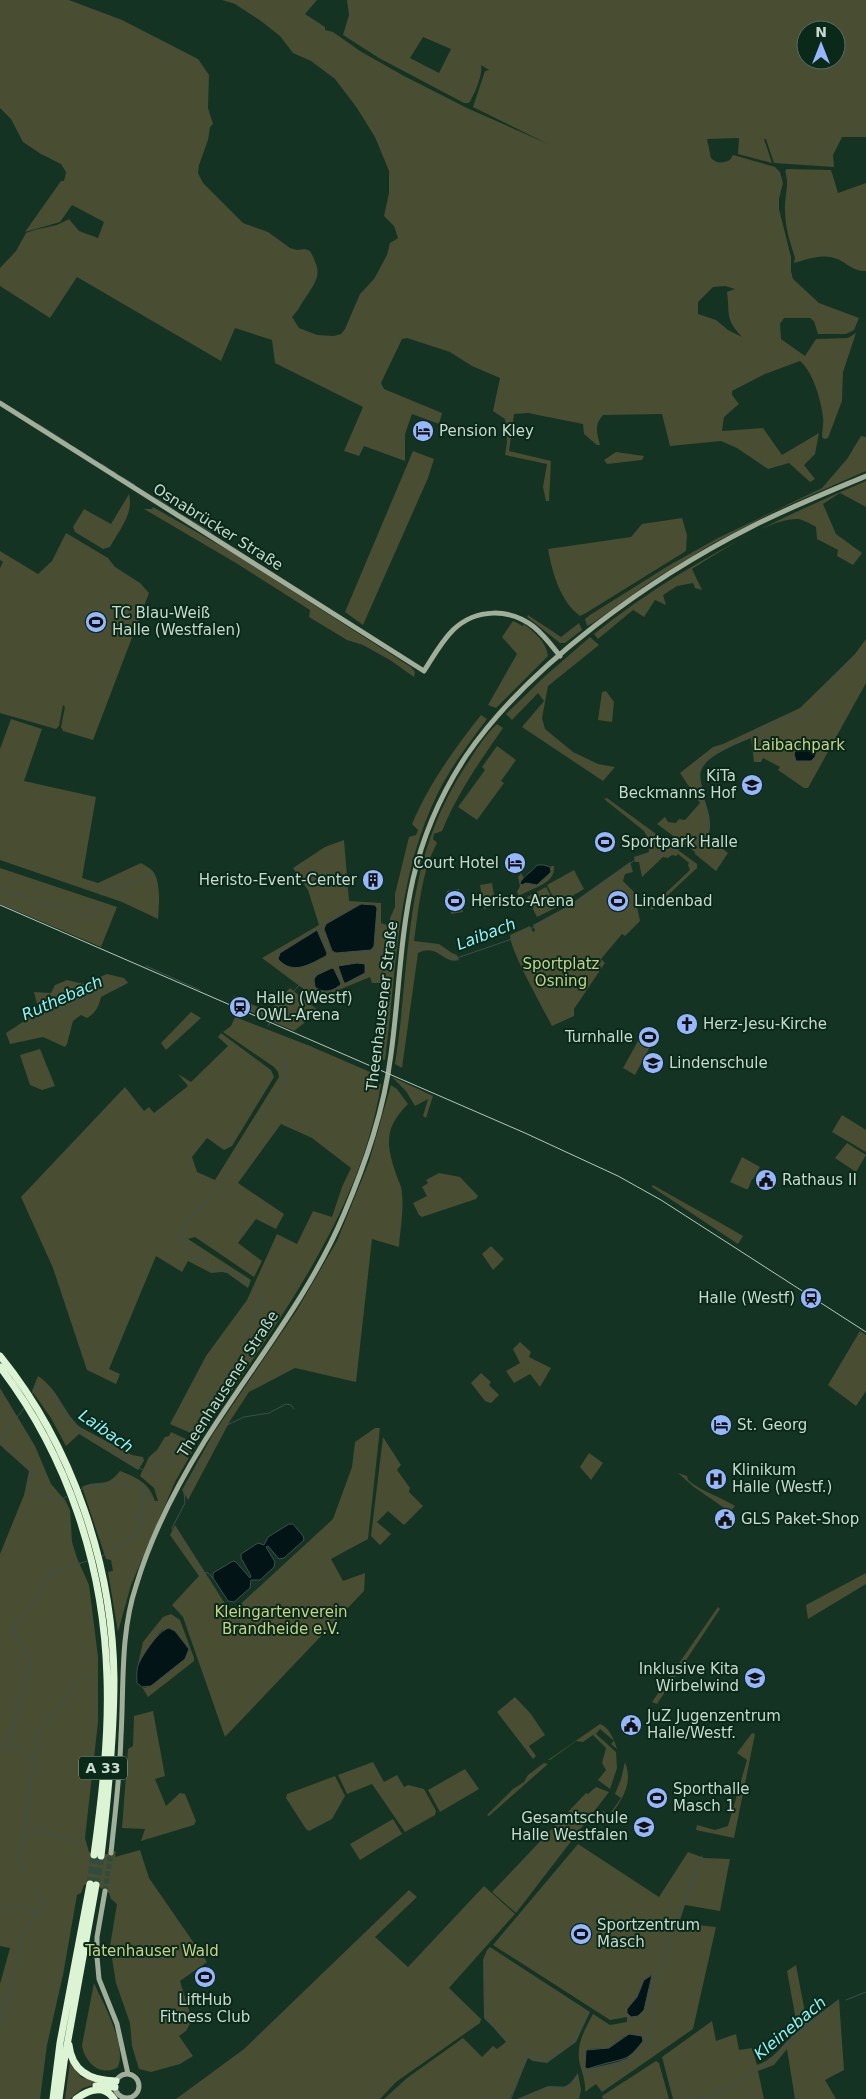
<svg xmlns="http://www.w3.org/2000/svg" width="866" height="2099" font-family="'DejaVu Sans',sans-serif">
	<style>
		.green { fill: #494d32; fill-rule: evenodd }
		.water { fill: #031416; stroke: #3e4f4e }
		.lines { fill: none; stroke-linecap: round; stroke-linejoin: round }
		.stream { stroke: #3e4f4e; stroke-width: 1 }
		.secondary-tunnel { stroke: #2f4c3d; stroke-width: 5; stroke-dasharray: 5 2.5; stroke-linecap: butt }
		.highway-tunnel { stroke: #2f4c3d; stroke-width: 7; stroke-dasharray: 7 3.5; stroke-linecap: butt }
		.secondary { stroke: #a0ae9a; stroke-width: 5 }
		.highway { stroke: #ddf4d4; stroke-width: 7 }
		.rail { stroke: #b4c7bc; stroke-width: 1 }
		.labels { text-anchor: middle; dominant-baseline: central; stroke-width: 4; stroke-linejoin: round; paint-order: stroke }
		.shield { fill: #0a2919; stroke: #8fa598; stroke-width: 1 }
		.shield-label { font-size: 14px; font-weight: bold; fill: #c8dacf }
		.poi-label { font-size: 15px; fill: #c8dacf; stroke: #0a2919; text-anchor: start }
		.street-label { font-size: 15px; fill: #c8dacf; stroke: #0a2919 }
		.park-label { font-size: 15px; fill: #c7d18a; stroke: #0a2919 }
		.water-label { font-size: 16px; font-style: italic; fill: #91f3f9; stroke: #0a2919 }
	</style>
	<rect width="100%" height="100%" fill="#143323"/>
	<!-- green -->
	<path class="green" d="M0 0H69L122 20 198 59 209 75 208 108 213 124 210 127 208 140 199 165 198 173 203 183 243 223 268 232 290 248 297 250 305 249 310 251C322 273 319 277 306 297 301 304 298 311 292 317L299 328 317 335 334 336 341 334 345 329 360 294 374 279 387 255 390 243 398 238 394 226 384 216 389 193V171L375 137 357 108 335 79 311 61 293 53 280 36 261 21 235 4 222 0H317L305 14 325 27V30L333 32 360 51 404 76 467 108 548 144 473 107 485 71 489 70 481 65C483 75 475 93 469 103H464L379 58 343 35 349 15 347 0H866V137H842L833 155 834 167 774 163 766 139H764L772 163 738 154 739 138 707 139 711 158C717 164 723 163 730 160L733 155 775 167 780 172 783 183 779 199V209L791 257V271L793 279 819 303 859 318 854 330 846 334H818L814 321 810 318H784L780 324 781 339 805 356 816 339 848 338 856 333 843 372 842 401 828 438 824 439 822 437C822 430 824 423 823 417 821 400 813 372 800 361L765 374 732 391V395L739 404 724 417 722 431 763 428 782 455 819 433 815 454 804 465 815 479 810 482 789 463 768 469 737 448 721 441 670 446 662 414 603 415C594 425 597 433 600 445H597L584 434 583 424 528 413 514 414 509 451 551 461 549 501H546L543 487 547 464 505 455 507 442 505 419 493 411 500 378 472 366 450 352 407 338 402 339 381 383 384 389 442 413 439 424 412 414 405 434V461L364 446 359 456 344 451 363 407 275 363 272 340 235 328 221 361 77 277 50 318 0 286V268L16 251 26 233 34 230 57 225 69 219 79 231 98 238 104 222 72 205 60 222 25 232 61 181H64L66 172 61 164 41 154 23 142 11 119 0 108ZM806 30H836V60H806ZM423 37 451 49 439 73 410 58ZM725 286 735 289 727 292C730 317 725 318 742 337L728 330 716 320 698 314V302L713 287Z
		M787 169 831 170 838 193 866 183V271C851 272 844 258 829 257 818 255 805 260 794 263L795 258C790 242 785 227 785 210 784 196 790 185 785 171Z
		M861 436 866 437V471L775 511 710 545 650 582 593 623 587 626 585 619 590 615 668 566 718 538 822 488 847 459Z
		M413 451 434 459 428 478 363 625 345 612Z
		M616 452 644 456 642 460 607 464 604 460Z
		M866 481V507L840 493 823 504 836 534 862 553 853 565 837 556 838 550 817 539 816 527C811 524 804 520 798 519 769 518 717 554 692 569L702 590 695 588 693 583 677 586 663 595 666 605 655 600 644 617 633 610 598 639 594 634C676 568 769 522 866 481Z
		M129 494C134 514 119 530 110 547L103 549 75 532 73 527 84 509 111 524Z
		M153 507 233 553 411 667 415 672 414 677 390 660 363 645 347 640 309 617 310 610 236 563 144 509H152Z
		M682 518 687 535 686 551 586 613 580 616C560 601 552 572 548 549L631 537 642 524Z
		M66 533 108 558 115 567 140 583 149 593 93 740 63 731 61 727 65 707 63 705 59 726 56 729 0 713V568L3 562 0 560V551L38 574 52 561Z
		M528 615 561 637 579 623 582 630 565 643H560L527 617Z
		M513 621 523 626 524 624C535 633 546 641 548 656L496 708 488 705 517 654 502 637Z
		M590 637 599 645 548 686 542 718 545 729 573 752 598 764 615 767 603 781 522 727 544 701 538 693 512 720 506 714 544 677Z
		M866 639V683L808 788H804L778 770 780 767 763 758 761 762H754L751 738C737 744 705 756 701 771 699 777 702 785 703 791L698 792 700 796 703 795C708 810 713 822 708 837L728 853 716 871 695 854V852L657 824 665 817 668 822 676 823 679 819 685 820 700 803 680 773 713 747 723 744 800 708 855 654Z
		M606 691 614 702 612 722 598 720 602 692Z
		M481 715 487 719C469 743 450 768 437 795 396 879 397 970 385 1060L380 1059 378 1052V1037L383 1034 384 1031 380 1008 382 983H372L370 977 317 999 262 958 319 925 308 890 293 868 325 847 344 840 349 901 381 903V923L387 925V936L390 918 395 907V894L409 837 416 835 418 830 412 824C429 784 454 749 481 715Z
		M11 719 42 729 24 781 96 797 82 878 98 883 141 863C146 866 152 869 154 873 161 884 159 906 158 919L122 902 0 860V749Z
		M497 724 503 728C480 761 457 794 442 831L434 834 433 839 437 843C421 873 419 908 414 941L439 944 452 953 457 955 459 960C442 965 439 943 418 953L402 1068 395 1064C412 956 402 864 465 767 475 752 484 736 497 724Z
		M497 746 516 760 501 781 504 783 477 820 458 807 485 770 482 767Z
		M607 798 697 864V868L652 910 648 905 652 901 655 903 690 870 688 865 689 863 678 854 676 856 672 855 668 858 663 857 642 877 639 862H635L634 857 649 852V840L644 831 604 799Z
		M630 862 633 872 625 874 623 881 634 892 640 921 625 936 622 934 601 959 605 963 574 1009V1016L552 1026C543 1008 510 951 510 935L530 926 533 932 535 931 533 925 568 906Z
		M551 866H554C556 884 532 888 519 896L517 892 520 886 518 877 521 873 524 878 522 885 526 883 537 885 551 872Z
		M0 868 117 907 101 947 0 904Z
		M574 870 584 889 557 905 547 885Z
		M492 883 496 906 484 909 480 885Z
		M546 887 557 907 537 917 527 897Z
		M459 889 463 912 451 914 447 891Z
		M107 974 124 978 128 983 101 997C99 1006 95 1014 87 1018L81 1015 73 1021 67 1044 65 1047 43 1037 10 1044 6 1033 26 1020V1017L35 1016 48 1010 45 1001 37 1004 34 992 51 993 55 985 67 980 84 984Z
		M290 988 319 1011 294 1031 231 1003 234 996 264 1010H270Z
		M191 1012 201 1018 166 1050 161 1043Z
		M235 1017 310 1046 377 1075 378 1077 372 1082 375 1086 381 1084C360 1217 275 1324 204 1432L193 1434 170 1424 206 1356 247 1300 277 1234 297 1244 313 1211 332 1217 342 1187 351 1168 312 1138 281 1124 238 1183 284 1214 276 1229 256 1219 238 1243 262 1261 254 1277 195 1237 188 1239 251 1280 248 1288 227 1273 222 1272 211 1273 188 1261 182 1272 156 1256 109 1369 120 1374 116 1384 87 1370 53 1268 21 1197 125 1087 144 1111 149 1107 154 1113 188 1086 178 1074 191 1082 228 1046 218 1037 221 1033 271 1070 274 1077 232 1146 224 1150 207 1138 192 1157 197 1172 215 1180 279 1077 278 1072 274 1067 223 1032 231 1026Z
		M638 1041 650 1047 635 1075 623 1068Z
		M40 1049 55 1086 42 1090 30 1085 20 1055Z
		M392 1077 433 1096 426 1118 423 1116 428 1099 415 1106 406 1091Z
		M391 1085 397 1089 408 1104C384 1128 386 1144 396 1174 398 1180 402 1187 402 1193 404 1210 400 1230 399 1247L372 1239 356 1382 295 1368 249 1392 230 1421 188 1500 182 1490 213 1434 297 1310 337 1241 369 1162Z
		M842 1115 866 1130V1152L832 1132Z
		M847 1143 866 1155 856 1172 835 1158Z
		M742 1157 760 1167 753 1179H752L748 1189H746L730 1182Z
		M439 1173 460 1177 478 1196 476 1199 422 1217 419 1215 413 1203 427 1196 422 1187 428 1183 426 1180Z
		M653 1185 731 1229 743 1236 738 1244 652 1187Z
		M491 1246 504 1259 493 1270 482 1254Z
		M860 1331 866 1335V1391L856 1406 828 1385Z
		M520 1342 531 1352 529 1357 551 1368 540 1387 530 1374 514 1383 506 1371 520 1363 513 1349Z
		M481 1373 491 1382 489 1385 499 1395 491 1403 485 1401 471 1383Z
		M38 1376C60 1391 62 1411 80 1427L132 1455 143 1457 144 1461 138 1470 79 1434 66 1446 51 1418 32 1391Z
		M0 1388 35 1446 51 1484 65 1500 70 1510 72 1542 77 1558 89 1585 98 1657V1722L85 1838 89 1852 97 1857 116 1851 115 1857 140 1850 149 1878 207 1962 180 1981 192 2020 186 2031 179 2036 193 2056 180 2064 151 2072 139 2069 132 2046 130 2023 116 1983 110 1946 117 1904 111 1899 109 1893 93 1883 84 1885 81 1893 77 1895 63 1975 47 2045 40 2099H0V1984L10 1948 0 1946V1554L24 1495 29 1471 0 1445Z
		M375 1428H380L368 1539 331 1559 343 1581 365 1573 364 1591 225 1737 183 1617 172 1605 199 1576 170 1535 175 1525 229 1610 233 1611 333 1519 352 1467 355 1442Z
		M171 1432 188 1440 192 1445V1452L175 1482 131 1585 118 1632 108 1572 113 1571 111 1560 106 1559 82 1487C100 1478 105 1490 120 1471 138 1478 149 1483 155 1501H158L154 1488 140 1476 149 1457 157 1450 165 1437 169 1436Z
		M383 1437 401 1465 397 1470 410 1488 409 1492 423 1506 404 1525 388 1511 377 1522 391 1534 380 1545 371 1536Z
		M589 1453 603 1463 591 1480 580 1467Z
		M678 1473 687 1476 688 1480C702 1492 719 1496 735 1506L730 1512 694 1487Z
		M866 1573V1584L808 1619 806 1605Z
		M718 1607 720 1609 657 1704 652 1702Z
		M171 1614 180 1620 194 1658V1661L148 1697 142 1687 146 1688 163 1629C153 1640 147 1652 138 1664L143 1642 163 1617Z
		M515 1697 531 1714 545 1735 529 1746 536 1756 533 1759 497 1712Z
		M153 1711 165 1776 155 1779 166 1806 180 1793 185 1794 196 1821 194 1825 141 1841 145 1829 122 1828 128 1749 133 1746 134 1716Z
		M600 1724C609 1727 614 1739 617 1749L611 1744 614 1741 600 1729 596 1734 616 1752 617 1768 610 1789 598 1780 606 1770 602 1763 606 1748 593 1735 583 1742 576 1741 550 1760H548Z
		M752 1733 755 1734 734 1838 696 1830 697 1825 715 1830 728 1826 747 1760 737 1753Z
		M373 1762 384 1782 397 1775 404 1787 408 1785 424 1789 436 1811 435 1815 405 1832 372 1784 347 1794 338 1775Z
		M625 1762C634 1785 621 1800 609 1818L603 1817V1811L609 1815 621 1798 615 1794 621 1779Z
		M544 1763 548 1764 489 1816 487 1815 513 1789 524 1782 528 1775Z
		M465 1769 479 1789 440 1812 428 1790Z
		M335 1776 345 1796 332 1819 309 1831 306 1829 286 1798 287 1794Z
		M596 1787 609 1792 516 1913 492 1892 586 1793 588 1794Z
		M393 1819 402 1834 360 1860 350 1844Z
		M578 1844 659 1897 688 1852 704 1858 730 1859 720 1911 685 1905 679 1923 716 1927 693 2029 602 2092 596 2084 585 2092C586 2080 581 2071 579 2060 577 2042 585 2029 593 2014L610 2025 627 2022V2017L610 2020 493 1945ZM651 1975 644 2010 627 2009 637 1997 644 1980ZM625 2036 628 2058C620 2062 597 2067 588 2069L585 2067 588 2049 609 2048Z
		M484 1886 515 1914 449 1988 481 2019 480 2023 396 2082 380 2099H176L244 2049 409 1890 417 1897 375 1937 408 1967Z
		M490 1947 590 2012 576 2042 547 2063 533 2061 528 2058 510 2099H384L407 2078 463 2038 482 2057 493 2046 497 2049 506 2042 484 2017 483 1960 487 1950Z
		M796 1965 807 2023 839 1999 844 2070 825 2080 836 2099H795L787 2049 774 2065 758 2071 764 2099H673L662 2057 712 2021 716 2041 736 2034 739 2050 752 2048 757 2065C777 2058 782 2043 798 2031L787 1971Z
		M94 1983C103 2003 127 2045 118 2067 101 2078 84 2062 82 2045Z
		M656 2061 659 2063 669 2099H603L602 2096Z
		M70 2063 81 2077 100 2083 83 2088 70 2099H65Z
		M578 2073 581 2090 579 2099H517L548 2086 564 2087 571 2083Z"/>
	<!-- water -->
	<path class="water" d="M815 742 819 743 815 757 811 761H796L794 754 797 747H803Z
		M537 865H544L550 867 551 872 537 885 526 883 521 885 520 883C524 875 532 872 537 865Z
		M361 904 375 905 377 908 374 946 371 950 336 953 332 951 324 929 326 924Z
		M317 930 327 953 326 956C310 964 293 976 278 959L280 953Z
		M357 963 365 964V973L346 983H344L338 966Z
		M332 968 334 969 341 984C334 991 324 994 315 987L314 979 317 975Z
		M289 1524H293L303 1536 304 1540 284 1558 279 1559 268 1546 266 1547 275 1562 274 1567 260 1580H251L250 1588 234 1602 228 1601 213 1578V1573L233 1561 236 1562 250 1578 251 1576 241 1558V1554L258 1543 264 1545 268 1537Z
		M169 1628 175 1631 189 1649 185 1659 151 1686 142 1687 137 1683C137 1677 136 1669 139 1663 144 1653 159 1630 169 1628Z
		M652 1975 644 2010 638 2016 631 2017 627 2013V2009L637 1997 644 1980Z
		M629 2034 642 2036 643 2041C629 2059 628 2058 607 2063 600 2065 594 2067 587 2069L585 2067 586 2050 609 2048Z"/>
	<g class="lines">
		<!-- stream -->
		<path class="stream" d="M26 417 34 422
			M38 424 68 443
			M74 447 85 454
			M102 464 108 468
			M110 470 116 473
			M122 477 135 485
			M158 499 177 512
			M182 515 211 532
			M807 716 827 694V684L841 669 850 663 863 661 866 656
			M756 734 796 747
			M0 890 93 916 96 913 98 902
			M101 895 107 888 123 886 154 874
			M414 948 428 944 454 959 512 939 574 905 639 857 673 851 704 840C718 816 693 791 700 765L716 753 782 720 805 717
			M146 966 200 990
			M233 1001 263 1014 277 1010
			M268 1026 278 1010 300 984 334 959 388 951
			M7 1035 127 982
			M249 1284 226 1269H209L202 1258 193 1257 188 1253 186 1245 180 1237 187 1220 206 1203 223 1182 287 1078V1061L267 1043 264 1037 266 1031
			M32 1394 36 1387 44 1388 54 1396 68 1419 82 1432 149 1474 157 1473 154 1465 156 1461H160L168 1466 173 1463 174 1457 165 1448 168 1442 174 1441 183 1442 187 1440
			M24 1408C19 1416 0 1435 3 1444 6 1448 13 1449 16 1453 23 1458 25 1465 33 1469L31 1479 28 1484 32 1493 61 1500 67 1496
			M192 1433 210 1405 212 1395 220 1390 245 1352 248 1342 246 1327 262 1305 258 1292 253 1287
			M80 1490 89 1486 105 1488 121 1479 124 1481 127 1487H139L148 1493 147 1498 141 1497 143 1512 140 1513 137 1517 142 1519V1523L137 1527 138 1534 129 1540 123 1542 119 1547 114 1546 113 1549 101 1557
			M147 1498 156 1504
			M50 1574 51 1568
			M213 1578 208 1573 201 1572 172 1528 185 1503 184 1492 200 1462 225 1426 244 1417 269 1413 286 1404 291 1405 294 1409
			M10 1738 26 1683 30 1662 24 1648 12 1631C15 1616 32 1608 39 1594 44 1586 42 1579 51 1574 57 1570 80 1563 88 1561
			M35 1742 37 1735 65 1699 72 1685 91 1671
			M0 1748 9 1743 13 1749 16 1748 35 1760 29 1785V1798L22 1851 18 1858 25 1870
			M34 1759 36 1756V1746
			M23 1842 33 1830 37 1829 79 1843
			M0 1908 17 1906 38 1912
			M485 1956V2019L527 2057 549 2060 576 2039 588 2013
			M846 2000 866 1992
			M0 2027 24 1937 31 1921 38 1916 39 1912 44 1907 43 1902 32 1886
			M584 2072 586 2074 617 2064 626 2063 648 2044 651 2026 655 2017 649 2002 676 1924 702 1856
			M511 2099 527 2058
			M521 2099C529 2096 539 2090 547 2088 564 2084 564 2094 577 2075
			M703 2099 730 2088 748 2074 770 2064 793 2037 839 2002"/>
		<!-- secondary-tunnel -->
		<path class="secondary-tunnel" d="M105 1891 111 1853"/>
		<!-- highway-tunnel -->
		<path class="highway-tunnel" d="M90 1884 94 1855
			M96 1885 101 1856"/>
		<!-- secondary -->
		<path class="secondary" d="M0 403 424 671C433 657 441 642 453 630 476 608 510 608 534 627 544 635 552 646 560 656
			M111 1853C115 1814 120 1775 121 1736 124 1686 120 1634 136 1586 151 1536 176 1487 204 1442 251 1367 309 1297 344 1214 366 1162 384 1110 391 1054 399 996 400 936 413 879 423 835 441 794 466 756 529 664 652 577 751 527 788 508 828 492 866 476
			M105 1891 97 1937V1957L99 1979 117 2024 128 2074
			M115 2086a12 12 0 1 1 24 0a12 12 0 1 1-24 0Z"/>
		<!-- highway -->
		<path class="highway" d="M0 1356C72 1445 113 1565 114 1679 114 1738 108 1797 101 1856
			M0 1367C68 1456 104 1566 107 1678 109 1737 102 1797 94 1855
			M69 2045C72 2072 91 2081 116 2081
			M96 2086 115 2087
			M53 2099 60 2043 90 1884
			M59 2099 64 2062 96 1885
			M76 2099C88 2090 104 2084 114 2099"/>
		<!-- rail -->
		<path class="rail" d="M0 905 525 1133 618 1176 661 1200 866 1332"/>
	</g>
	<!-- icons -->
	<defs>
		<g id="hotel-disc" transform="scale(1.125)"><circle r="9.5" fill="#96b6fd" stroke="#0a2919"/><path d="M-6-4.5h1.5V1H6V5H4.5V3h-9V5H-6ZM-4 0a1.8 1.8 0 1 1 3.6 0ZM.5 0V-2.5h3Q6-2.5 6 0Z" fill="#111"/></g>
		<g id="stadium-disc" transform="scale(1.125)"><circle r="9.5" fill="#96b6fd" stroke="#0a2919"/><path d="M0-5a6.5 5 0 1 0 0 10a6.5 5 0 1 0 0-10ZM-3.5-1.8h7v3.6h-7Z" fill="#111"/></g>
		<g id="school-disc" transform="scale(1.125)"><circle r="9.5" fill="#96b6fd" stroke="#0a2919"/><path d="M0-5L7-2L0 1L-7-2ZM-4 1L0 2.5L4 1V4Q0 6-4 4Z" fill="#111"/></g>
		<g id="building-disc" transform="scale(1.125)"><circle r="9.5" fill="#96b6fd" stroke="#0a2919"/><path d="M-4-6H4V6H1V3H-1V6H-4ZM-2.5-4.3h1.7v1.8h-1.7ZM.8-4.3h1.7v1.8H.8ZM-2.5-1h1.7V.8h-1.7ZM.8-1h1.7V.8H.8Z" fill="#111"/></g>
		<g id="station-disc" transform="scale(1.125)"><circle r="9.5" fill="#96b6fd" stroke="#0a2919"/><path d="M-3-6H3Q5-6 5-4V2Q5 4 3 4L4.5 6H3L1.5 4h-3L-3 6H-4.5L-3 4Q-5 4-5 2V-4Q-5-6-3-6ZM-3.5-4v3h7v-3ZM-3.5 1v1.5H-2V1ZM2 1v1.5H3.5V1Z" fill="#111"/></g>
		<g id="church-disc" transform="scale(1.125)"><circle r="9.5" fill="#96b6fd" stroke="#0a2919"/><path d="M-1.2-6h2.4v3.5h3.3v2.4h-3.3V6h-2.4V-.1h-3.3v-2.4h3.3Z" fill="#111"/></g>
		<g id="civic-disc" transform="scale(1.125)"><circle r="9.5" fill="#96b6fd" stroke="#0a2919"/><path d="M-.6-6.5H3V-4.5H.6V-3L4-1V1h2V6H-6V1h2V-1L-.6-3ZM-1.2 2.5V6h2.4V2.5Z" fill="#111"/></g>
		<g id="hospital-disc" transform="scale(1.125)"><circle r="9.5" fill="#96b6fd" stroke="#0a2919"/><path d="M-5-5h3v3.5h4V-5h3V5h-3V1.5h-4V5h-3Z" fill="#111"/></g>
	</defs>
	<g fill-rule="evenodd">
		<use href="#hotel-disc" x="423" y="431"/>
		<use href="#stadium-disc" x="96" y="622"/>
		<use href="#school-disc" x="752" y="785"/>
		<use href="#stadium-disc" x="605" y="842"/>
		<use href="#hotel-disc" x="515" y="863"/>
		<use href="#building-disc" x="373" y="880"/>
		<use href="#stadium-disc" x="455" y="901"/>
		<use href="#stadium-disc" x="618" y="901"/>
		<use href="#station-disc" x="240" y="1007"/>
		<use href="#church-disc" x="687" y="1024"/>
		<use href="#stadium-disc" x="649" y="1037"/>
		<use href="#school-disc" x="653" y="1063"/>
		<use href="#civic-disc" x="766" y="1180"/>
		<use href="#station-disc" x="811" y="1298"/>
		<use href="#hotel-disc" x="721" y="1425"/>
		<use href="#hospital-disc" x="716" y="1479"/>
		<use href="#civic-disc" x="725" y="1519"/>
		<use href="#school-disc" x="755" y="1678"/>
		<use href="#civic-disc" x="631" y="1725"/>
		<use href="#stadium-disc" x="657" y="1798"/>
		<use href="#school-disc" x="644" y="1827"/>
		<use href="#stadium-disc" x="581" y="1934"/>
		<use href="#stadium-disc" x="205" y="1977"/>
	</g>
	<g class="labels">
		<!-- shield labels -->
		<rect class="shield" x="79" y="1756.5" width="48" height="23" rx="4"/>
		<g class="shield-label">
			<text x="103" y="1768">A 33</text>
		</g>
		<!-- poi labels -->
		<g class="poi-label">
			<text x="439" y="431">Pension Kley</text>
			<text x="112" y="613">TC Blau-Weiß<tspan x="112" dy="17">Halle (Westfalen)</tspan></text>
			<text x="736" y="776" text-anchor="end">KiTa<tspan x="736" dy="17">Beckmanns Hof</tspan></text>
			<text x="621" y="842">Sportpark Halle</text>
			<text x="499" y="863" text-anchor="end">Court Hotel</text>
			<text x="357" y="880" text-anchor="end">Heristo-Event-Center</text>
			<text x="471" y="901">Heristo-Arena</text>
			<text x="634" y="901">Lindenbad</text>
			<text x="256" y="998">Halle (Westf)<tspan x="256" dy="17">OWL-Arena</tspan></text>
			<text x="703" y="1024">Herz-Jesu-Kirche</text>
			<text x="633" y="1037" text-anchor="end">Turnhalle</text>
			<text x="669" y="1063">Lindenschule</text>
			<text x="782" y="1180">Rathaus II</text>
			<text x="795" y="1298" text-anchor="end">Halle (Westf)</text>
			<text x="737" y="1425">St. Georg</text>
			<text x="732" y="1470">Klinikum<tspan x="732" dy="17">Halle (Westf.)</tspan></text>
			<text x="741" y="1519">GLS Paket-Shop</text>
			<text x="739" y="1669" text-anchor="end">Inklusive Kita<tspan x="739" dy="17">Wirbelwind</tspan></text>
			<text x="647" y="1716">JuZ Jugenzentrum<tspan x="647" dy="17">Halle/Westf.</tspan></text>
			<text x="673" y="1789">Sporthalle<tspan x="673" dy="17">Masch 1</tspan></text>
			<text x="628" y="1818" text-anchor="end">Gesamtschule<tspan x="628" dy="17">Halle Westfalen</tspan></text>
			<text x="597" y="1925">Sportzentrum<tspan x="597" dy="17">Masch</tspan></text>
			<text x="205" y="2000" text-anchor="middle">LiftHub<tspan x="205" dy="17">Fitness Club</tspan></text>
		</g>
		<!-- street labels -->
		<g class="street-label">
			<text transform="translate(218 527) rotate(32)">Osnabrücker Straße</text>
			<text transform="translate(382 1006) rotate(-83)">Theenhausener Straße</text>
			<text transform="translate(228 1384) rotate(-57)">Theenhausener Straße</text>
		</g>
		<!-- park labels -->
		<g class="park-label">
			<text x="799" y="745">Laibachpark</text>
			<text x="561" y="964">Sportplatz<tspan x="561" dy="17">Osning</tspan></text>
			<text x="281" y="1612">Kleingartenverein<tspan x="281" dy="17">Brandheide e.V.</tspan></text>
			<text x="152" y="1951">Tatenhauser Wald</text>
		</g>
		<!-- water labels -->
		<g class="water-label">
			<text transform="translate(486 934) rotate(-21)">Laibach</text>
			<text transform="translate(62 998) rotate(-24)">Ruthebach</text>
			<text transform="translate(106 1431) rotate(35)">Laibach</text>
			<text transform="translate(790 2028) rotate(-40)">Kleinebach</text>
		</g>
	</g>
	<!-- north arrow -->
	<g transform="translate(821 45)"><circle r="24" fill="#0a2919" stroke="#567062"/>
	<path d="M0-4L9 19L0 12L-9 19Z" fill="#96b6fd"/>
	<text y="-8" font-size="14" font-weight="bold" text-anchor="middle" fill="#c8dacf">N</text>
	</g>
</svg>
